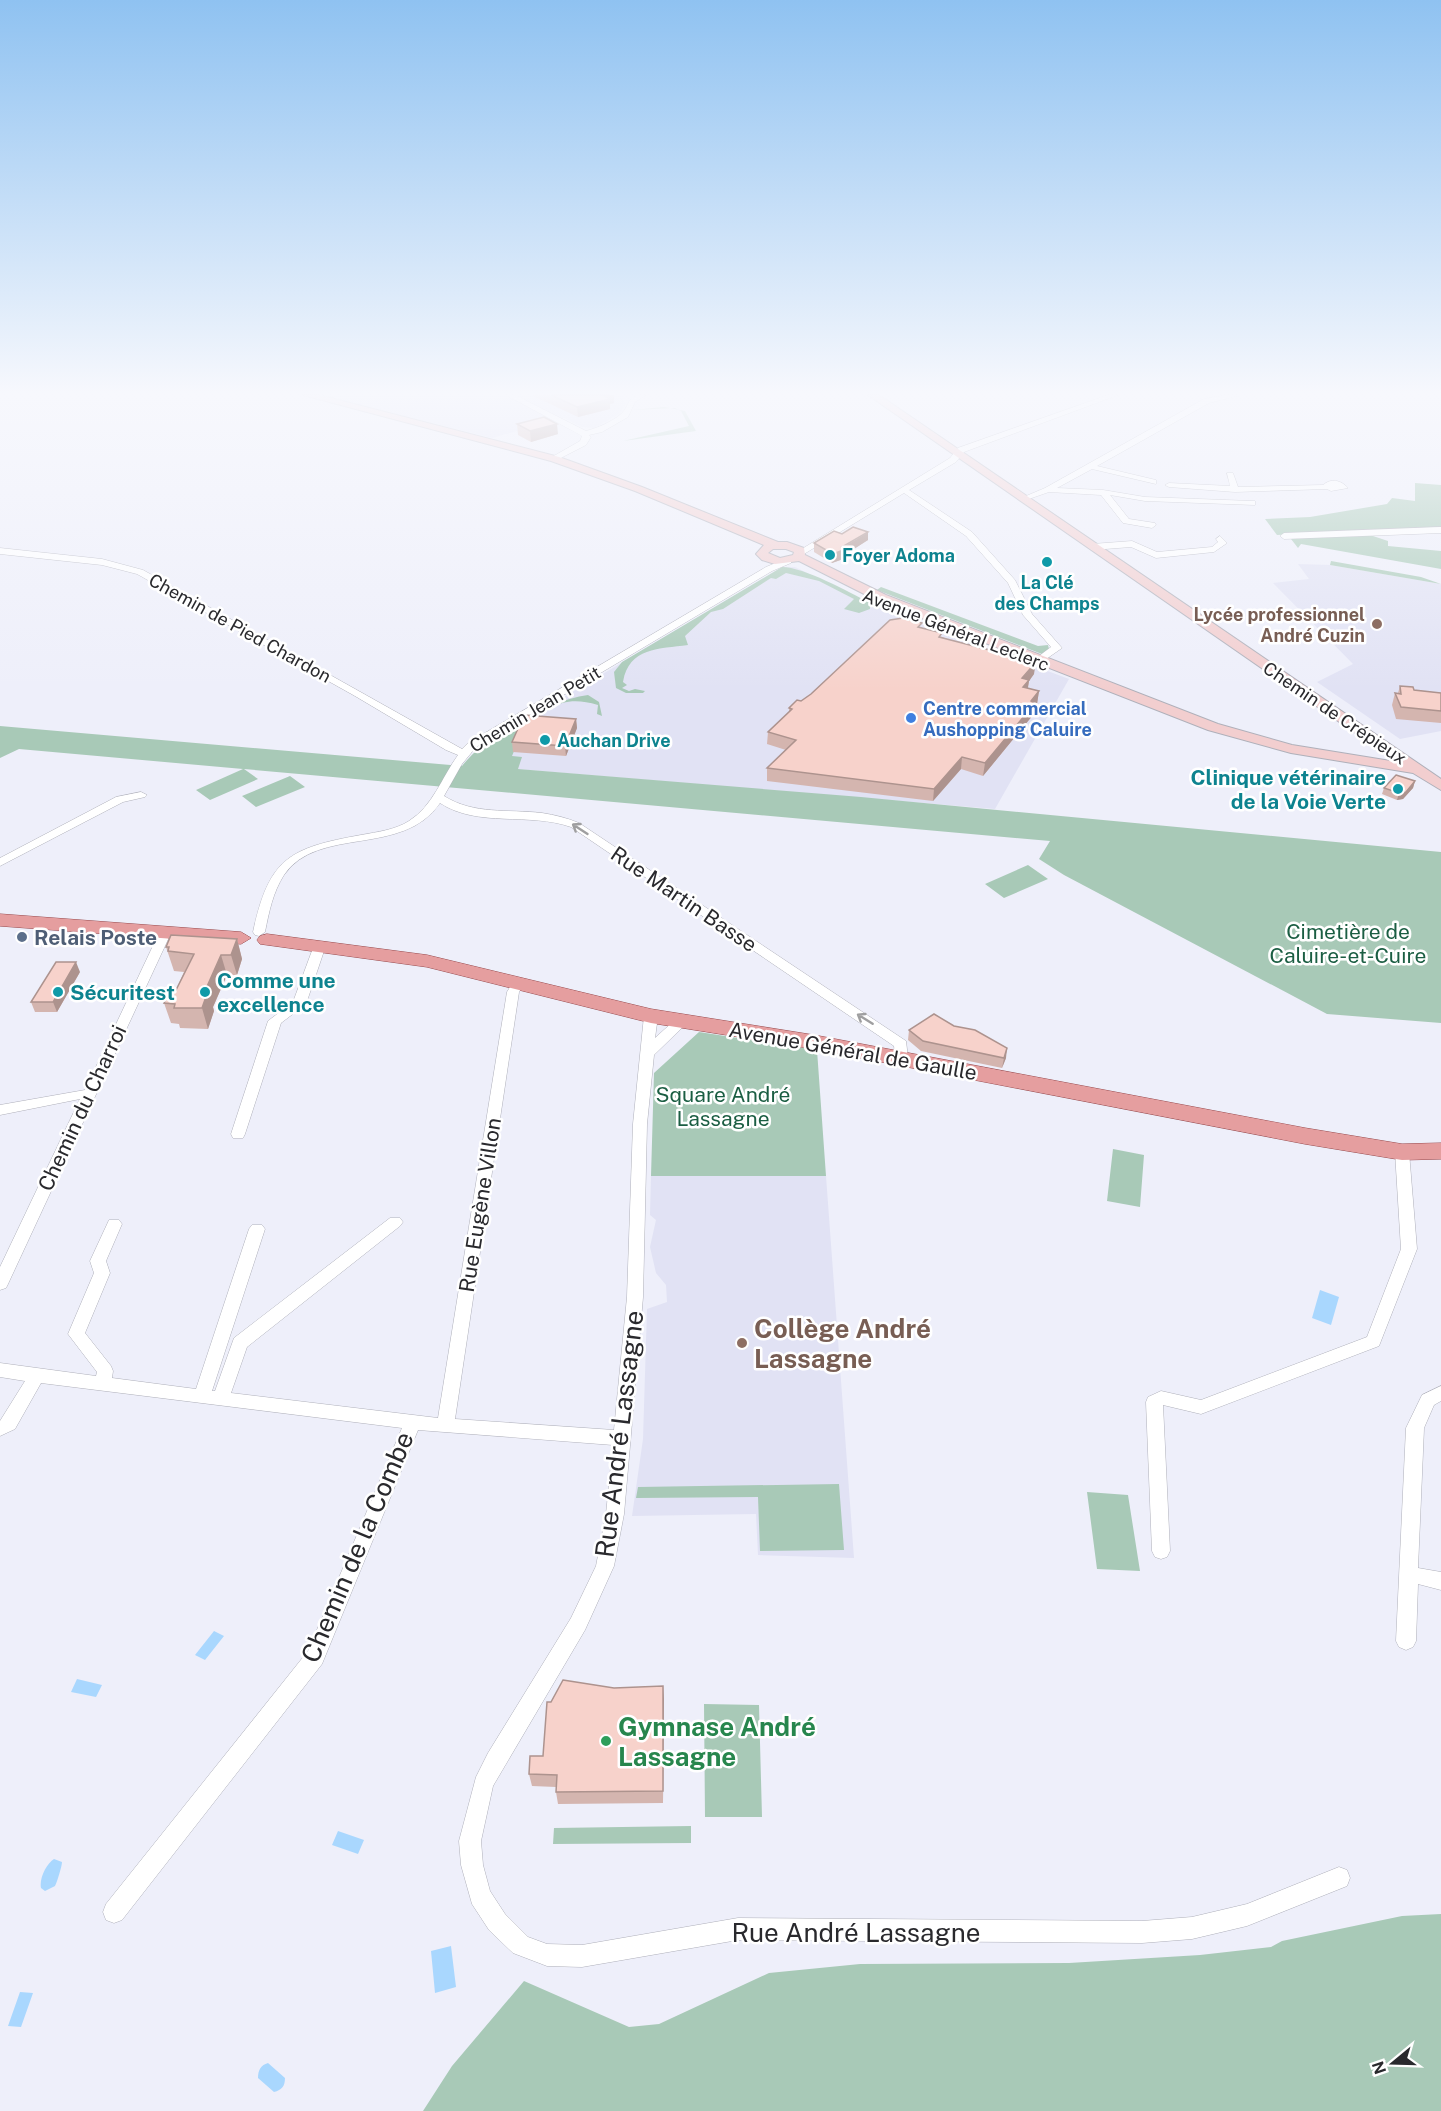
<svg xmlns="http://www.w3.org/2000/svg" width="1441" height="2111" font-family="'Public Sans',sans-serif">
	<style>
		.built { fill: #e1e2f4 }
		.green { fill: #a8c9b7 }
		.water { fill: #a9d7fe }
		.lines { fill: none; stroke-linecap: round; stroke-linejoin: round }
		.street-casing { stroke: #afb0ba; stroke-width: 1 }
		.secondary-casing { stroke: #afb0ba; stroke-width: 2 }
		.primary-casing { stroke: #984b4e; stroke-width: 1 }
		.street { fill: #fff; fill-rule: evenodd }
		.secondary { fill: #f2cecf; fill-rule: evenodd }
		.primary { fill: #e59e9f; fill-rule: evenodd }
		.wall { fill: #d4b5af }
		.shaded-wall { fill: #ad938e }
		.building { fill: #f7d2cb; stroke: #ad938e; stroke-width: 1.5 }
		.oneway { stroke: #9f9fa0 }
		.culture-dot { fill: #0f9aa8; stroke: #fff; stroke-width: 2 }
		.education-dot { fill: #8d6e63; stroke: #fff; stroke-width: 2 }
		.shop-dot { fill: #3f7fe0; stroke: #fff; stroke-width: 2 }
		.service-dot { fill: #5c6f8a; stroke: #fff; stroke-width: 2 }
		.leisure-dot { fill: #2e9e5b; stroke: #fff; stroke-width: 2 }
		.labels { text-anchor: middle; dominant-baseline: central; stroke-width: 5; stroke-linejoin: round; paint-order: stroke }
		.far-culture-label { font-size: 18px; font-weight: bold; fill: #0d838f; stroke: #fff; text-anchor: start }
		.far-education-label { font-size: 18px; font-weight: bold; fill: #785e54; stroke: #fff; text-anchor: end }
		.far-street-label { font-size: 18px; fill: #29292d; stroke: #fff }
		.far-shop-label { font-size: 18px; font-weight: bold; fill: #366cbe; stroke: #fff; text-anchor: start }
		.culture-label { font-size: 21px; font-weight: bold; fill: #0d838f; stroke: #fff; text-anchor: start }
		.street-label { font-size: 21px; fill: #29292d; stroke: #fff }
		.park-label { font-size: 21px; fill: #1b5e43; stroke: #fff }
		.service-label { font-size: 21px; font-weight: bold; fill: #4e5e75; stroke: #fff; text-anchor: start }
		.near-education-label { font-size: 26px; font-weight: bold; fill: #785e54; stroke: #fff; text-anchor: start }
		.near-street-label { font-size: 26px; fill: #29292d; stroke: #fff }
		.near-leisure-label { font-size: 26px; font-weight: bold; fill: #27864d; stroke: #fff; text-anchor: start }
	</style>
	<rect width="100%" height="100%" fill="#eeeffa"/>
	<!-- built -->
	<path class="built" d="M321 395H623L625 405 619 414 594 428 582 427 564 418 492 438Z
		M1298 564 1330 565 1441 584V731L1400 739 1317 682 1353 664 1273 583 1309 579Z
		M782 567H795L884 610 1069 679 995 809 469 765 477 749Z
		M651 1176H826L854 1558 758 1555 756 1514 632 1516 643 1439 647 1309 667 1302 666 1285 656 1273 650 1247 656 1220 650 1215Z"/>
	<!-- green -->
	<path class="green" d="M664 407 685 411 696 431 623 441 689 426 681 411 675 408 632 410Z
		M1415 483 1441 485V527L1277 535 1265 519 1310 517 1387 504 1392 498 1415 501Z
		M1367 534 1388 541V546L1441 551V569L1301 544 1298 548 1291 539Z
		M1331 561 1421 577 1441 584 1330 565Z
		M782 567C804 567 849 592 870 603V609L859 613 844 609 854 599 819 581 786 573 776 579 771 578 723 609 711 612 685 636 688 645C659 649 629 647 623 682L627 685 622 688 629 691 635 689 645 691 643 693H626L616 688 614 672 622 662Z
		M881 587 1038 646 1048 645 1049 649 1042 654 877 590Z
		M588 695 599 702 602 716 597 714 598 705C564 695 551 707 523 724L525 725 512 756 522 757 518 769 861 797 1441 852V1023L1327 1014 1064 875 1039 859 1050 841 244 769 258 779 210 800 196 790 243 769 19 749 0 758V726L462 766C486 735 549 700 588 695Z
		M290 776 305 787 256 807 242 796Z
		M1028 865 1048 879 1004 898 985 884Z
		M699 1032 817 1050 826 1176H651L654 1073Z
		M1113 1149 1144 1155 1140 1207 1107 1201Z
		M839 1484 844 1550 760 1551 758 1497 636 1498 638 1487Z
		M1087 1492 1128 1495 1140 1571 1097 1569Z
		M704 1704 759 1705 762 1817H705Z
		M691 1826V1843L553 1844 554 1828Z
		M1441 1914V2111H423L452 2066 524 1981 629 2027 659 2024 769 1973 860 1964 1069 1963 1200 1955 1271 1947 1282 1941 1402 1916Z"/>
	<!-- water -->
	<path class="water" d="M1320 1290 1339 1297 1331 1325 1312 1318Z
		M214 1631 224 1636 205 1660 195 1655Z
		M77 1679 102 1685 96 1697 71 1692Z
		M338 1831 364 1840 358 1854 332 1845Z
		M54 1859 62 1862C62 1866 57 1882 55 1886L45 1891 41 1888C39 1878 47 1863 54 1859Z
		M451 1946 456 1987 435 1993 431 1951Z
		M20 1992 33 1993 21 2027 8 2026Z
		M268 2063 285 2078C285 2086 282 2090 274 2092L258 2078C258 2070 261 2065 268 2063Z"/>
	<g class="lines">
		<!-- street casing -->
		<g class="street-casing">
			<path id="street" d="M506 395H515L586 431C597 428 612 422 621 414 631 405 626 394 646 395L635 402 628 417 602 432 589 435 591 437 586 445 555 461 551 459 552 457 580 441 582 436Z
				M1108 395H1118L964 452 956 462 909 490 972 532 1015 580 1032 614 1062 648 1039 664 1031 662 1051 647 1023 615 1008 583 966 536 904 493 804 554 797 552 950 458 958 448Z
				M1227 395H1240L1209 403 1097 466 1156 480V484L1092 469 1057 488 1103 490 1145 497 1252 501H1255V505L1145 501 1110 495 1129 519 1155 523 1156 525 1152 528 1123 523 1101 495 1049 492 1023 501 1019 499 1045 488 1204 399Z
				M1227 473H1233L1238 487 1323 485C1331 478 1341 480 1348 488L1331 491 1327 489 1235 492 1169 487 1165 485 1169 483 1230 486Z
				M1441 527V533L1284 539 1280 536 1284 533Z
				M1220 536 1227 543 1214 552 1156 558 1131 547 1092 550 1088 547 1092 544 1132 541 1157 552 1212 547 1218 542 1216 539Z
				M0 548 102 559 143 570 462 749 468 743 766 567 785 559H791V563L772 571 476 747 462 764 444 796C474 815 508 809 542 813 555 815 567 818 579 823L906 1041 908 1058 906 1061H896L894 1046 571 827C529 812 478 828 440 803 403 858 318 825 284 875 273 892 269 912 265 932L259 936 255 935 253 932C269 858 289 848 361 835 377 832 395 830 409 821 433 806 442 777 458 755L446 750 355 696 137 574 102 565 0 554Z
				M141 792 147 795 145 797 123 802 0 866V858L116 797Z
				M165 929 171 933 8 1284 6 1288 0 1290V1267L80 1099 0 1115V1105L85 1090 159 933Z
				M319 944 325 948 306 1004 281 1023 245 1134 243 1138H233L231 1134 268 1021 293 1002 313 948Z
				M518 981 524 985 519 992 455 1419 614 1430 627 1297 633 1124 644 1016 651 1012 658 1016 655 1038 677 1018H687L689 1021 654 1055 647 1124 643 1297 624 1514 614 1566 585 1630 493 1786 481 1841 483 1865 490 1891 505 1914 528 1937 547 1944 582 1945 738 1918 1142 1921 1192 1917 1247 1904 1339 1867 1347 1870 1350 1878 1347 1886 1247 1926 1192 1939 1142 1943 738 1940 582 1967 547 1966 513 1953 489 1930 472 1904 461 1865 459 1841 476 1777 488 1753 571 1618 596 1566 606 1514 613 1445 418 1430 322 1664 122 1920 114 1923 106 1920 103 1912 106 1904 308 1651 402 1428 41 1383 15 1429 0 1436V1421L25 1381 0 1377V1363L96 1376 97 1372 68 1334 94 1273 90 1261 109 1220H119L122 1224 106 1261 110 1273 85 1333 111 1366 113 1371 112 1378 196 1389 249 1229 252 1225H262L265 1229 212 1391H215L234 1338 390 1218H400L403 1222 400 1226 247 1347 231 1393 438 1418 507 992 513 982Z
				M1402 1147 1407 1148 1409 1152 1417 1249 1379 1346 1201 1414 1163 1405 1170 1551 1167 1557 1161 1559 1155 1557 1152 1551 1146 1402 1148 1397 1161 1391 1201 1400 1367 1337 1401 1249 1395 1152 1397 1148Z
				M1441 1386V1401L1434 1405 1424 1428 1418 1568 1441 1572V1590L1418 1584 1416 1641 1413 1647 1406 1650 1399 1647 1396 1641 1406 1428 1422 1395Z"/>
		</g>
		<!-- secondary casing -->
		<g class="secondary-casing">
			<path id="secondary" d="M303 395H319L559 457 642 487 778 542H787L804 548 805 555 886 595 1218 724 1292 745 1397 762 868 395H879L1441 779V790L1413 773 1291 753 1208 730 878 601 799 561 775 564 762 560 756 554 764 545 635 491 551 461ZM773 549H786L794 552 793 555 780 558 768 553Z"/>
		</g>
		<!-- primary casing -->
		<g class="primary-casing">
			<path id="primary" d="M0 914 241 932 251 938 241 944 0 926Z
				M267 934 427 955 651 1009 814 1035 1305 1128 1402 1144 1441 1143V1159L1402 1160 1305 1144 814 1049 651 1023 427 967 260 944 257 940 260 936Z"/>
		</g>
		<!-- street -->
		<use href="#street" class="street"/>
		<!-- secondary -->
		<use href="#secondary" class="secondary"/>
		<!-- primary -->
		<use href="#primary" class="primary"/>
	</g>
	<!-- wall -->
	<path class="wall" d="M531 395H614V403L610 404V409L578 417Z
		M517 424 558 434 531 442 518 435Z
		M868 540 846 554V558L832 563 814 552V543Z
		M921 628 942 637 1034 674 1029 681 1028 688 1039 691 1037 704 1035 707 1033 715 983 776 961 769 933 801 767 781V768L786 750 767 744 768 732 789 712V708Z
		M1400 686 1414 690 1441 693V723L1396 719 1392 705 1395 693H1398Z
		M576 719 577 728 566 756 513 752 512 742Z
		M1415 781 1413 788 1403 799 1397 800 1382 794 1384 788Z
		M237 939 242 959 237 975H227L213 1007 214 1011 208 1029 180 1028 179 1024 171 1023 164 1003 176 990 184 972 174 971 166 947Z
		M80 972 57 1012H35L31 1002Z
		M954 1026 1006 1058 1002 1068 921 1051 908 1040 909 1030Z
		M663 1686V1803L558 1804 556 1792V1787L532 1786 529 1774 543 1756 614 1688Z"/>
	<!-- shaded-wall -->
	<path class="shaded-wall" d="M606 395H614V403L610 404V409L578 417 577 407Z
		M557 424 558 434 531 442 530 431Z
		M868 532V540L846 554V558L832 563 833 554Z
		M1036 662 1034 674 1029 681 1027 692 1021 699 1022 678Z
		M1039 691 1037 704 1035 707 1033 715 983 776 985 763Z
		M576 719 577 728 566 756 565 746Z
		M962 757 961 769 933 801 934 789Z
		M1415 781 1413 788 1403 799 1397 800 1399 793Z
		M237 939 242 959 237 975 231 955Z
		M221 955 227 975 213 1007 214 1011 208 1029 202 1008 205 991Z
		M76 962 80 972 57 1012 53 1002Z
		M1007 1048 1006 1058 1002 1068 1004 1058Z
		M663 1686 664 1699 663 1803Z"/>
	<!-- building -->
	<path class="building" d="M551 395H607L604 396 610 399 577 407Z
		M544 417 557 424 530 431 517 424Z
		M853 527 868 532 842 547 846 549 833 554 814 543 834 531 842 534Z
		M903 618 922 623 918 627 942 633 939 637 1036 662 1022 678 1029 680 1023 687 1039 691 1031 701 1035 703 985 763 962 757 934 789 767 768 796 740 768 732 792 709 789 708 797 700 801 701 811 694 890 620Z
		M1400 686 1413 687 1414 690 1441 693V711L1401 707 1395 693 1401 694Z
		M524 715 576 719 565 746 512 742Z
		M1396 775 1415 781 1406 792 1399 793 1384 788Z
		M171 935 237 939 231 955H221L205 991H208L202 1008H174L175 1004 164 1003 171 990H176L194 954 168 951 169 947H166Z
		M56 962H76L53 1002H31Z
		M934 1014 954 1026 975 1030 1007 1048 1004 1058 923 1041 909 1030Z
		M563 1680 614 1688 663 1686V1791L556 1792 557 1775 529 1774 530 1756H543L547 1702H551Z"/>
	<!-- one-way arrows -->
	<defs><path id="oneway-shaft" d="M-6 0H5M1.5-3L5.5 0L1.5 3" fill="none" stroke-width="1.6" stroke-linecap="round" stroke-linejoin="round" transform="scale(1.5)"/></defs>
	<g class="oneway">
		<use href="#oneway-shaft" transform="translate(580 829) rotate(-147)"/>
		<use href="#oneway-shaft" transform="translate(865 1019) rotate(-148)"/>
	</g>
	<!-- sky -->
	<linearGradient id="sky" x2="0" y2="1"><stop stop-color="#8fc2f1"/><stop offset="0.57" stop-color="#f7f8fd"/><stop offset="1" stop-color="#f7f8fd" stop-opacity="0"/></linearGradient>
	<rect width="1441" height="690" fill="url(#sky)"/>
	<!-- markers -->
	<g class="culture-dot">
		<circle cx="830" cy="555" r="6"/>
		<circle cx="1047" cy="562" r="6"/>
		<circle cx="545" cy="740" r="6"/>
		<circle cx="1398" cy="789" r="6"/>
		<circle cx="58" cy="992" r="6"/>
		<circle cx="205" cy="992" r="6"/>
	</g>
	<g class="education-dot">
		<circle cx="1377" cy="624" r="6"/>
		<circle cx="742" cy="1343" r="6"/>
	</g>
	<circle class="shop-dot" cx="911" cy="718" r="6"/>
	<circle class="service-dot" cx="22" cy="937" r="6"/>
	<circle class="leisure-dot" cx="606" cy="1741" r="6"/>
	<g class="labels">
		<!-- far-culture labels -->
		<g class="far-culture-label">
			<text x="842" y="555">Foyer Adoma</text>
			<text x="1047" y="582" text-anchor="middle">La Clé<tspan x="1047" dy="21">des Champs</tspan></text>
			<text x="557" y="740">Auchan Drive</text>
		</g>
		<!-- far-education labels -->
		<g class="far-education-label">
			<text x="1365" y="614">Lycée professionnel<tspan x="1365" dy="21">André Cuzin</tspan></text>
		</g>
		<!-- far-street labels -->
		<g class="far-street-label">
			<text transform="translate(240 628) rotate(29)">Chemin de Pied Chardon</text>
			<text transform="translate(956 630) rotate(21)">Avenue Général Leclerc</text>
			<text transform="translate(535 709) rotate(-31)">Chemin Jean Petit</text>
			<text transform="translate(1335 713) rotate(34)">Chemin de Crépieux</text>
		</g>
		<!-- far-shop labels -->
		<g class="far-shop-label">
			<text x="923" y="708">Centre commercial<tspan x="923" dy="21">Aushopping Caluire</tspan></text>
		</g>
		<!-- culture labels -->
		<g class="culture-label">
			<text x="1386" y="777" text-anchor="end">Clinique vétérinaire<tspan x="1386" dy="24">de la Voie Verte</tspan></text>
			<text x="217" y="980">Comme une<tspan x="217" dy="24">excellence</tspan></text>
			<text x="70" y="992">Sécuritest</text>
		</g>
		<!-- street labels -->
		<g class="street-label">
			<text transform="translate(684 899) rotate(34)">Rue Martin Basse</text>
			<text transform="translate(853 1051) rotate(10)">Avenue Général de Gaulle</text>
			<text transform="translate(82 1108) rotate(-65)">Chemin du Charroi</text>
			<text transform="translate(480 1205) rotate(-81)">Rue Eugène Villon</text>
		</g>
		<!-- park labels -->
		<g class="park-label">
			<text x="1348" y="931">Cimetière de<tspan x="1348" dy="24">Caluire-et-Cuire</tspan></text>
			<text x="723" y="1094">Square André<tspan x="723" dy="24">Lassagne</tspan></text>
		</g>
		<!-- service labels -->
		<g class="service-label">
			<text x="34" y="937">Relais Poste</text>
		</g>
		<!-- near-education labels -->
		<g class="near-education-label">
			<text x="754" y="1328">Collège André<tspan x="754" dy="30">Lassagne</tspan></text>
		</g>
		<!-- near-street labels -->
		<g class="near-street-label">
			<text transform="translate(619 1434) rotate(-83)">Rue André Lassagne</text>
			<text transform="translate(357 1547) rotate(-67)">Chemin de la Combe</text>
			<text x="856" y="1932">Rue André Lassagne</text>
		</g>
		<!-- near-leisure labels -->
		<g class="near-leisure-label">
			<text x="618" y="1726">Gymnase André<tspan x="618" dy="30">Lassagne</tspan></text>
		</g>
	</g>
	<!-- north arrow -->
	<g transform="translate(1393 2063) rotate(251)" stroke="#ffffff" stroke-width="4.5" paint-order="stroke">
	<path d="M0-4.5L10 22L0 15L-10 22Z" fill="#29292d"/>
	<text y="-9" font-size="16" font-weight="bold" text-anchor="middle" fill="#29292d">N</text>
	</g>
</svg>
